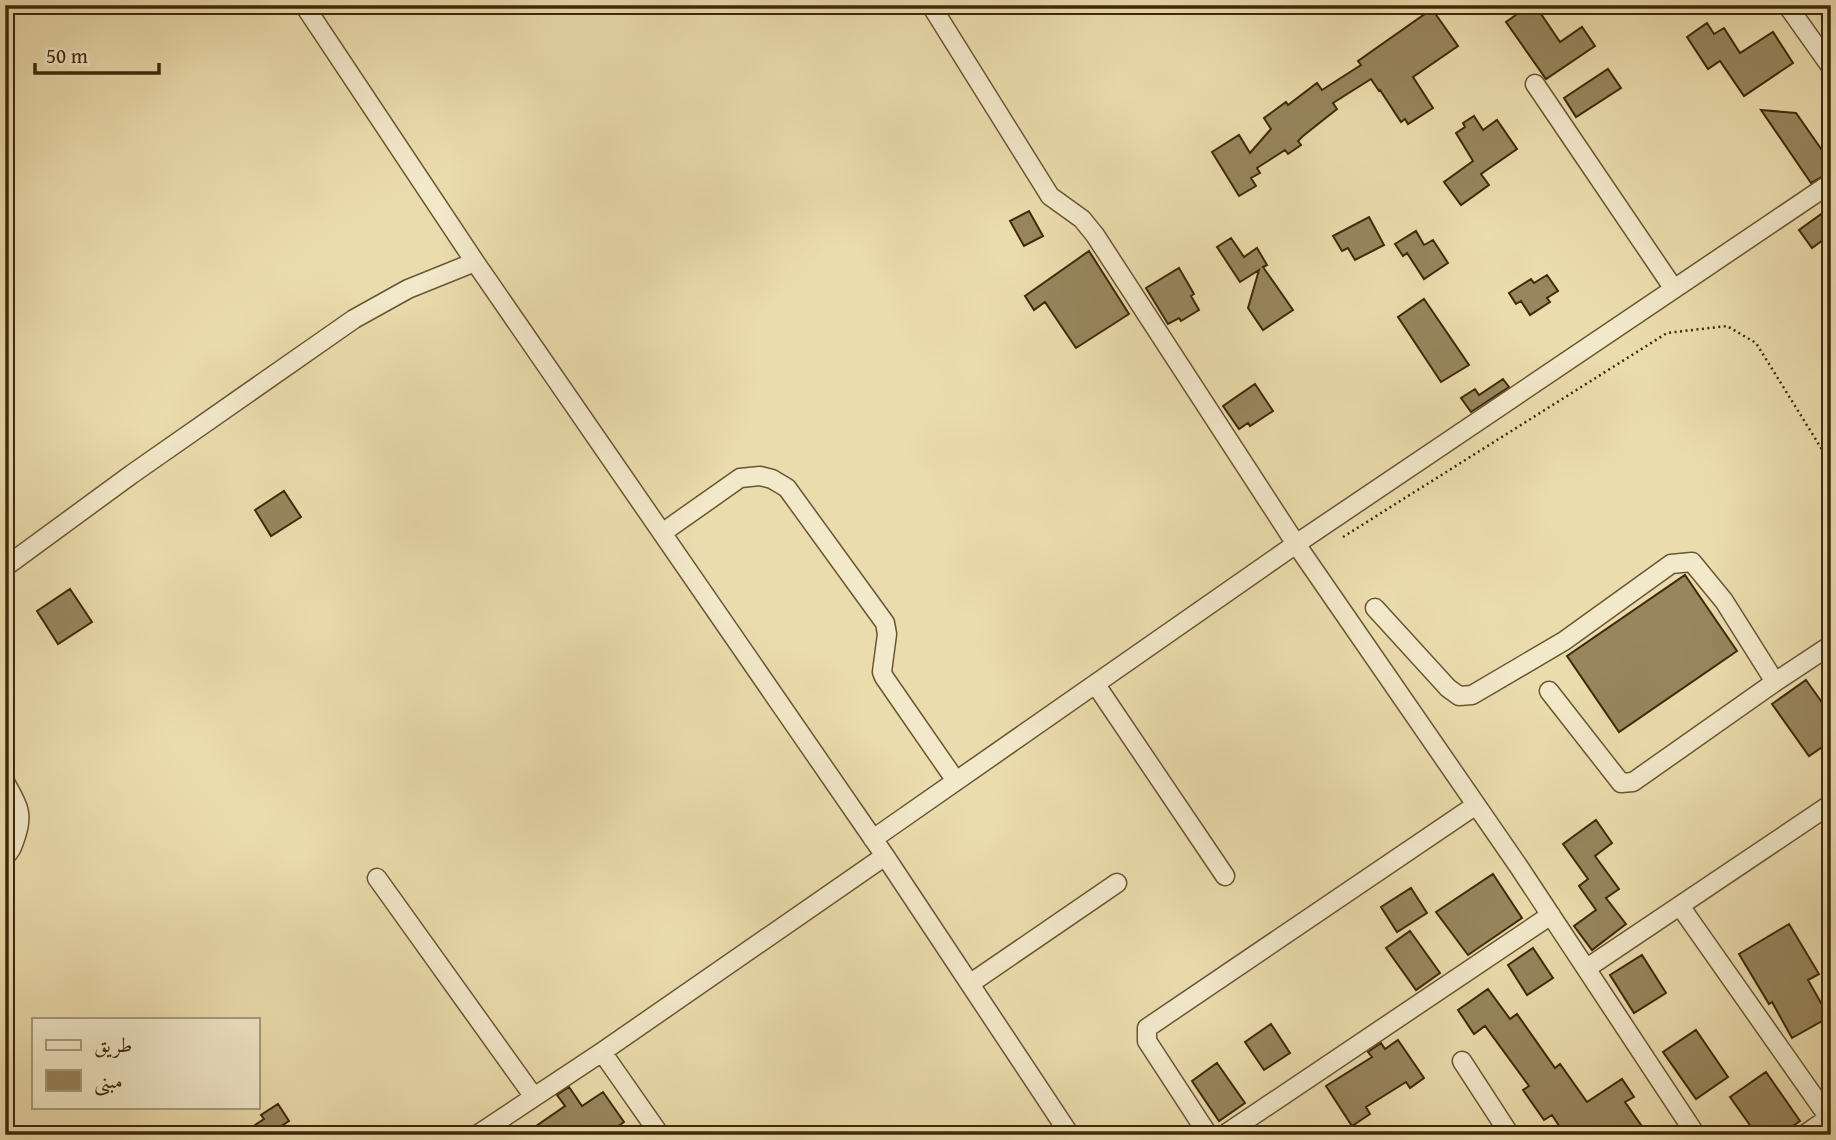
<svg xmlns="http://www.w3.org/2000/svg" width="1836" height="1140" font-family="'Gentium Book Plus',Amiri,serif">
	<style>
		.building { fill: #98865e; stroke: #3e2908; stroke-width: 2 }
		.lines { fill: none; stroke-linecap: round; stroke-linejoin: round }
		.minor-casing { stroke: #695631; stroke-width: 21 }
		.path { stroke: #3e2908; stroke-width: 2.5; stroke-dasharray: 2 3.5; stroke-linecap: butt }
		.minor { stroke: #f2e8ca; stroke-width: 18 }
	</style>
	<rect width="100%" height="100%" fill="#ebdcad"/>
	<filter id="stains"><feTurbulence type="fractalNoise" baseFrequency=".00286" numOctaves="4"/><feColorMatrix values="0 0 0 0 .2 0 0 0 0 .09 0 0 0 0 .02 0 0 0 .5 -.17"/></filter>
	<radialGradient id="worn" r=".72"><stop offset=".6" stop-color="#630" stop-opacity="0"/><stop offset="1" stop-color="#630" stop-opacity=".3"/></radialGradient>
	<!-- building -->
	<path class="building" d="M1530 5H1535L1560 42 1582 27 1595 46 1546 79 1506 22Z
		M1432 9 1458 46 1413 77 1433 108 1408 124 1405 119 1401 122 1380 90 1379 91 1371 79 1333 103 1337 109 1303 136 1298 141 1301 145 1288 154 1285 150 1257 168 1260 173 1251 178 1256 186 1239 196 1212 152 1239 135 1250 153 1271 129 1264 118 1286 102 1288 105 1317 83 1322 90 1361 65 1358 61Z
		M1707 23 1714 34 1724 28 1740 53 1773 32 1793 63 1744 96 1720 61 1708 69 1687 37Z
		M1608 69 1621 88 1576 117 1564 98Z
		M1761 110 1796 113 1831 163V172L1811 183Z
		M1474 116 1483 130 1497 120 1517 149 1481 174 1489 185 1461 205 1444 182 1473 161 1456 133 1465 127 1463 123Z
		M1831 197V234L1812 248 1799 230 1828 209 1823 202Z
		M1029 211 1043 236 1024 246 1010 221Z
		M1369 217 1384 245 1355 260 1348 248 1342 251 1333 236Z
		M1416 231 1424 245 1433 240 1448 263 1424 279 1407 253 1403 256 1395 244Z
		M1231 238 1244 257 1257 248 1267 265 1263 267 1293 310 1263 330 1248 308 1259 270 1240 282 1217 247Z
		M1089 251 1129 314 1076 348 1045 302 1034 310 1025 296Z
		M1179 268 1194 294 1191 296 1199 310 1181 321 1179 318 1168 324 1146 288Z
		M1547 275 1558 291 1547 298 1550 302 1530 315 1521 301 1516 304 1509 293 1531 279 1534 283Z
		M1424 299 1469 365 1441 382 1398 317Z
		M1503 379 1509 387 1471 412 1461 398 1475 389 1479 395Z
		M1255 384 1273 411 1250 426 1248 423 1239 429 1223 406Z
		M284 491 301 517 271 536 255 510Z
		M1685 575 1737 651 1619 732 1567 656Z
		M70 589 92 622 58 644 37 611Z
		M1806 680 1831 715V741L1809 756 1772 704Z
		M1596 820 1612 843 1595 856 1619 889 1606 898 1626 924 1592 950 1574 926 1596 910 1579 886 1588 879 1563 844Z
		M1493 874 1522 918 1468 955 1436 912Z
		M1411 888 1427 913 1397 932 1381 907Z
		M1789 924 1819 974 1808 980 1829 1017 1792 1038 1772 1002 1769 1004 1739 954Z
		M1410 931 1440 973 1416 990 1386 948Z
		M1533 948 1553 978 1527 995 1508 965Z
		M1642 955 1666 993 1634 1013 1610 975Z
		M1488 989 1510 1019 1517 1014 1555 1068 1560 1064 1587 1102 1622 1079 1634 1097 1625 1102 1648 1135H1565L1552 1115 1544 1120 1523 1090 1529 1086 1485 1026 1474 1034 1458 1010Z
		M1271 1024 1290 1053 1264 1070 1245 1042Z
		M1696 1030 1728 1077 1696 1099 1663 1052Z
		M1398 1040 1424 1078 1410 1088 1406 1082 1366 1107 1370 1114 1352 1126 1326 1086 1372 1057 1368 1052 1381 1043 1385 1049Z
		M1217 1063 1245 1103 1219 1121 1192 1081Z
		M1766 1072 1800 1121 1780 1135H1757L1730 1097Z
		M569 1087 582 1106 603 1092 624 1122 606 1135H523L565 1106 557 1095Z
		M278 1104 289 1121 268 1135H240L264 1119 261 1115Z"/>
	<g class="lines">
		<!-- minor casing -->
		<g class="minor-casing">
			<path id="minor" d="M304 5 475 262 885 856 1070 1135
				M1787 5 1831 67
				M932 7 1050 196 1082 219 1095 235 1296 544 1831 183
				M1535 84 1674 289
				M662 533 740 478 760 476 772 479 787 488 885 623 887 634 882 672 884 677 956 781
				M5 567 132 474 354 319 408 289 475 262
				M1375 608 1448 688 1459 696 1472 695 1564 641 1671 564 1692 562 1724 601 1775 682 1831 645
				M1096 685 1225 876
				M1549 691 1621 783 1633 782 1775 682
				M5 782C17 804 24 812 16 836 13 844 12 851 5 856
				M873 839 1296 544 1519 867 1696 1135
				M377 878 534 1097
				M1680 906 1829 1118
				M1587 968 1831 804
				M971 983 1117 883
				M602 1052 660 1135
				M1462 1061 1510 1135
				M477 1135 602 1052 885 856
				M1211 1135 1207 1133 1147 1041V1028L1476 805
				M1224 1135 1551 915
				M1804 1135 1831 1116"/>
		</g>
		<!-- path -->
		<path class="path" d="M1343 537 1667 333 1727 326 1756 343 1831 464"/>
		<!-- minor -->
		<use href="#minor" class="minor"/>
	</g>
	<!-- margin -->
	<rect width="1836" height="1140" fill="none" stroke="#ebdcad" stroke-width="28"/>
	<rect x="7" y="7" width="1822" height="1126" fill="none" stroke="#3e2908" stroke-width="3.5"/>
	<rect x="14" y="14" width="1808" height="1112" fill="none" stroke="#3e2908" stroke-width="2"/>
	<!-- legend -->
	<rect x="32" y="1018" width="228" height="91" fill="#f2e8ca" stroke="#aa9c7c" stroke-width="2"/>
	<rect x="46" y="1040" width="35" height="10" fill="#f2e8ca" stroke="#aa9c7c" stroke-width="2"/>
	<text x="94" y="1052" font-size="21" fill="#3e2908">طريق</text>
	<rect x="46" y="1070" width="35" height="21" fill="#98865e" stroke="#aa9c7c" stroke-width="2"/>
	<text x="94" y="1088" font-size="21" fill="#3e2908">مبنى</text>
	<!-- scale -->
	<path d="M35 63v10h124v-10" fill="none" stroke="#3e2908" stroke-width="3.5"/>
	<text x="46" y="63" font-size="21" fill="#3e2908" stroke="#f2e8ca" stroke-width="5" paint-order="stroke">50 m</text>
	<rect width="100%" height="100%" filter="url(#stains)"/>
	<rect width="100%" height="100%" fill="url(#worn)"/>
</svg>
